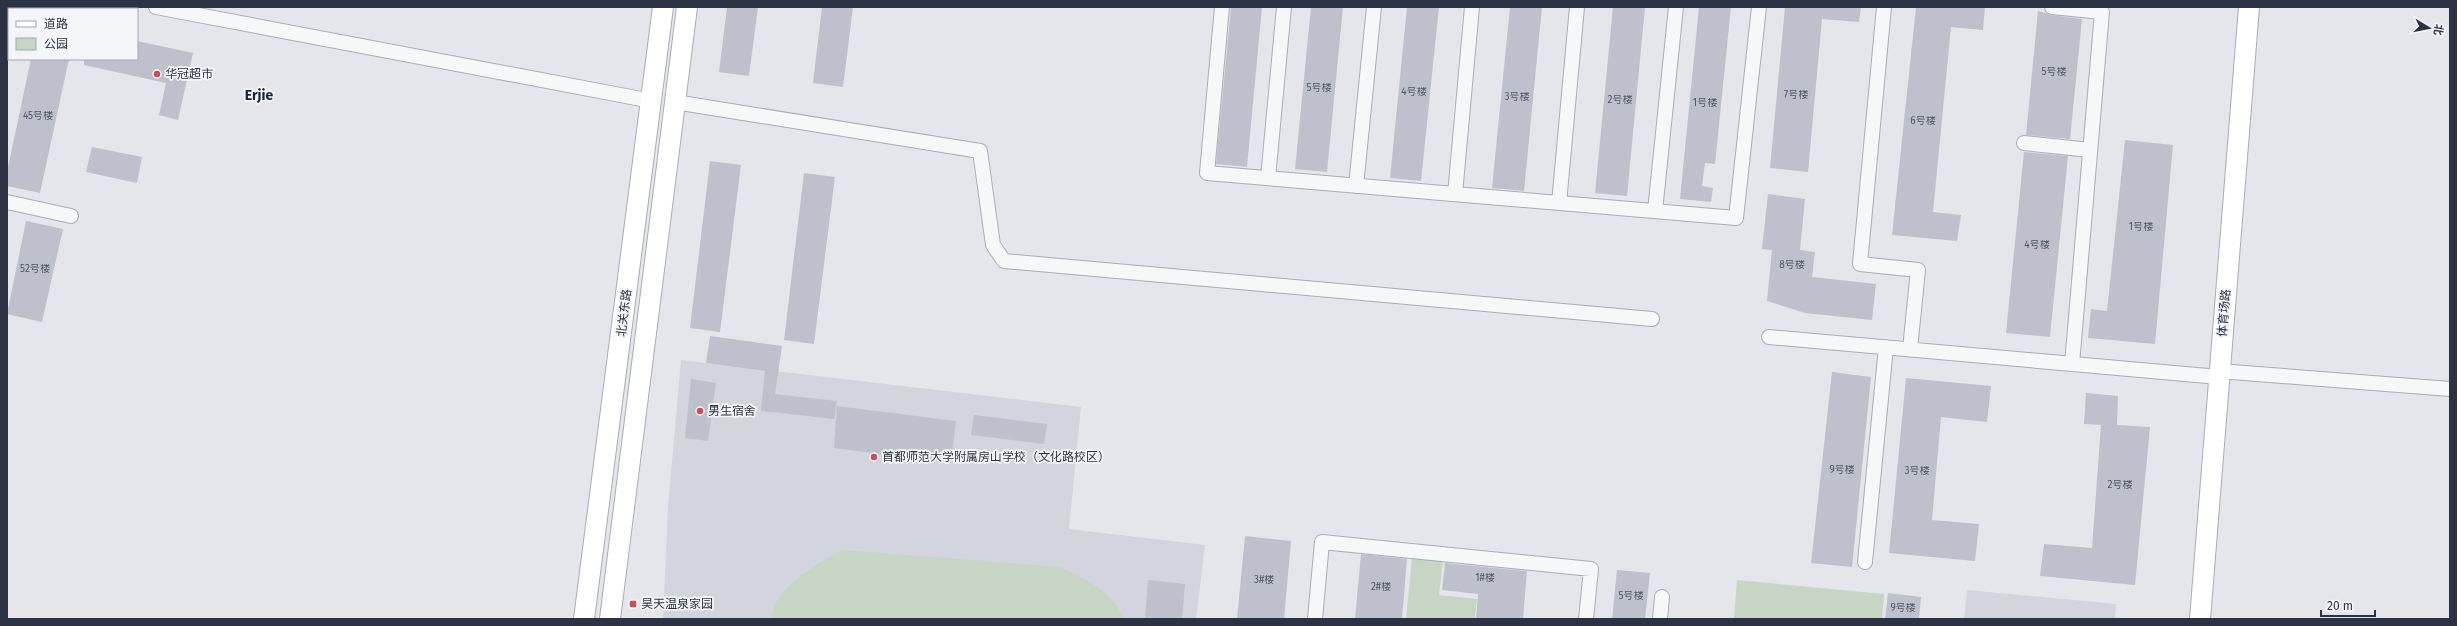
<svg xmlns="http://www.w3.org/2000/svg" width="2457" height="626" font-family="'Fira Sans','Noto Sans SC',sans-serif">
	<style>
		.built { fill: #d2d5dd }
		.green { fill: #c7d5c5 }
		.building { fill: #bec1cb }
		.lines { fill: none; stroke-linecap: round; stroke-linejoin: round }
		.street-casing { stroke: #a9acb5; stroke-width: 16 }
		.secondary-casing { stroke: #a9acb5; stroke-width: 22 }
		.street { stroke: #f6f7f9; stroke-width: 14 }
		.secondary { stroke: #fff; stroke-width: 20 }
		.poi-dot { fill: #cb4e54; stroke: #f3f5f8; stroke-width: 1.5 }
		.labels { text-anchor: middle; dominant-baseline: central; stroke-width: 3.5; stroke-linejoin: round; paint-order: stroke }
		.number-label { font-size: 10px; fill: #505665 }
		.poi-label { font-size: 12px; fill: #2c3243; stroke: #f3f5f8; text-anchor: start }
		.street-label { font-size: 12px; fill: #2c3243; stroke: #f3f5f8 }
		.quarter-label { font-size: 14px; font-weight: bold; fill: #1e2334; stroke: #f3f5f8 }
	</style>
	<rect width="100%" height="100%" fill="#e4e6eb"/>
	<!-- built -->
	<path class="built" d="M681 360 1081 407 1069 529 1205 545 1196 619H663L668 507Z
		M1967 590 2116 604 2115 619H1964Z"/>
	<!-- green -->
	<path class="green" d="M843 550 1059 567C1089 580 1109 590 1125 619H771C773 614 774 606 777 601 791 579 821 561 843 550Z
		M1412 558 1443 560 1439 595 1477 599 1475 619H1406Z
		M1737 580 1884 594 1882 619H1734Z"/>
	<!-- building -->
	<path class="building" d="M727 7H758L749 76 719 72Z
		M822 7H853L843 87 813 83Z
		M1231 7H1262L1247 167 1216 164Z
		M1311 7H1343L1327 172 1295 169Z
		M1407 7H1439L1421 181 1390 178Z
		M1510 7H1542L1524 191 1492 188Z
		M1613 7H1645L1627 196 1595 193Z
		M1699 7H1731L1715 164 1705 163 1702 186 1713 188 1711 202 1680 199Z
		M1785 7H1861L1859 22 1822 19 1808 172 1770 168Z
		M1916 7H1985L1983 30 1951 27 1933 212 1961 215 1957 241 1892 235Z
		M2038 11 2051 15 2082 19 2070 139 2026 135Z
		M137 41 193 53 178 120 159 115 166 83 84 65V59H137Z
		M31 59H69L40 193 7 186V172Z
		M2125 140 2173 145 2155 344 2088 338 2091 309 2107 311Z
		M92 147 142 157 137 183 86 172Z
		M2024 152 2068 156 2050 337 2006 333Z
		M710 161 741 165 720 332 690 328Z
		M804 173 835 177 814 344 784 340Z
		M1768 194 1805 199 1800 250 1815 252 1812 277 1876 284 1872 320 1805 313 1767 301 1772 250 1762 249Z
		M26 221 63 229 42 322 7 314Z
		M710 336 782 346 775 394 837 401 834 419 761 411 765 371 706 363Z
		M1832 372 1871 377 1852 567 1811 563Z
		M1906 378 1991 386 1987 422 1941 417 1932 520 1979 524 1975 561 1889 553Z
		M691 379 716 383 708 441 685 438Z
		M2086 393 2118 396 2117 425 2150 427 2135 585 2040 576 2044 544 2092 548 2101 425 2084 424Z
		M837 406 956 421 951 463 834 448Z
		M974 415 1047 424 1044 444 971 435Z
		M1245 536 1291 541 1284 619H1237Z
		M1361 554 1407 559 1402 619H1355Z
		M1445 563 1527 571 1523 619H1476L1478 594 1442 590Z
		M1617 570 1650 573 1645 619H1612Z
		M1148 580 1185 584 1182 619H1145Z
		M1888 593 1921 597 1919 619H1885Z"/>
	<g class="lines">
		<!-- street casing -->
		<g class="street-casing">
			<path id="street" d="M156 7 652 101
				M1222 7 1207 173 1736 218 1759 7
				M1884 7 1860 264 1918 270 1910 349
				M2052 7 2102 12 2072 364
				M675 102 980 151 993 245 1004 261 1652 319
				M2024 143 2090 150
				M1268 178 1284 7
				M1356 186 1374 7
				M1455 194 1472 7
				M7 202 71 216
				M1559 203 1577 7
				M1655 211 1676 7
				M1769 337 2219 377
				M2219 371 2450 389
				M1865 562 1886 347
				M1315 619 1322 542 1591 569 1586 619
				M1660 619 1662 597"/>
		</g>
		<!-- secondary casing -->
		<g class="secondary-casing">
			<path id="secondary" d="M584 619 663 7
				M610 619 687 7
				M2200 619 2249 7"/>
		</g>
		<!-- street -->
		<use href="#street" class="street"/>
		<!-- secondary -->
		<use href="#secondary" class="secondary"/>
	</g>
	<!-- markers -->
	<g class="poi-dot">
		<circle cx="157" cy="74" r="4"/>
		<circle cx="700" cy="411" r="4"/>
		<circle cx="874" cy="457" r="4"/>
		<rect x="629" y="600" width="8" height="8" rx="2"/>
	</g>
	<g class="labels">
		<!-- number labels -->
		<g class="number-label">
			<text x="2054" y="72">5号楼</text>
			<text x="1319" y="88">5号楼</text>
			<text x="1414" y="92">4号楼</text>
			<text x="1796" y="95">7号楼</text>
			<text x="1517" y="97">3号楼</text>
			<text x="1620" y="100">2号楼</text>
			<text x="1705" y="103">1号楼</text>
			<text x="38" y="116">45号楼</text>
			<text x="1923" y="121">6号楼</text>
			<text x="2141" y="227">1号楼</text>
			<text x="2037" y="245">4号楼</text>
			<text x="1792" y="265">8号楼</text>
			<text x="35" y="269">52号楼</text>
			<text x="1842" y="470">9号楼</text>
			<text x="1917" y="471">3号楼</text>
			<text x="2120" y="485">2号楼</text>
			<text x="1485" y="578">1#楼</text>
			<text x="1264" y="580">3#楼</text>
			<text x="1381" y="587">2#楼</text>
			<text x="1631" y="596">5号楼</text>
			<text x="1903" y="608">9号楼</text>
		</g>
		<!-- poi labels -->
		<g class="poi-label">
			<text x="165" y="74">华冠超市</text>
			<text x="708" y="411">男生宿舍</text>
			<text x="882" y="457">首都师范大学附属房山学校（文化路校区）</text>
			<text x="641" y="604">昊天温泉家园</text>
		</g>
		<!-- street labels -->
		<g class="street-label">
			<text transform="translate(624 313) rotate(-83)">北关东路</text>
			<text transform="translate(2224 313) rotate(-85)">体育场路</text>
		</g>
		<!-- quarter labels -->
		<g class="quarter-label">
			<text x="259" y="95">Erjie</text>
		</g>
	</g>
	<!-- border -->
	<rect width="2457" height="626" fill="none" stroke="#2c3243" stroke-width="16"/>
	<!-- legend -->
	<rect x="8" y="8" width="130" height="52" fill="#f3f5f8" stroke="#a3a7b0"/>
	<rect x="16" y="21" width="20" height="6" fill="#ffffff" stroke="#a3a7b0"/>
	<text x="44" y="28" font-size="12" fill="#2c3243">道路</text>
	<rect x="16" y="38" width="20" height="12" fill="#c7d5c5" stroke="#a3a7b0"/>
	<text x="44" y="48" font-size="12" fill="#2c3243">公园</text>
	<!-- north arrow -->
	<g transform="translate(2429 28) rotate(100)" stroke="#f3f5f8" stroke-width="3" paint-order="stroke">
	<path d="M0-3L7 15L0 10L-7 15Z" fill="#2c3243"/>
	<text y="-6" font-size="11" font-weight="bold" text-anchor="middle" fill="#2c3243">北</text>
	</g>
	<!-- scale -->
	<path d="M2321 610v6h54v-6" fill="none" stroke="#2c3243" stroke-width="2"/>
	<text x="2327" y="610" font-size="12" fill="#2c3243" stroke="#f3f5f8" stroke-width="3" paint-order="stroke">20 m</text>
</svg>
